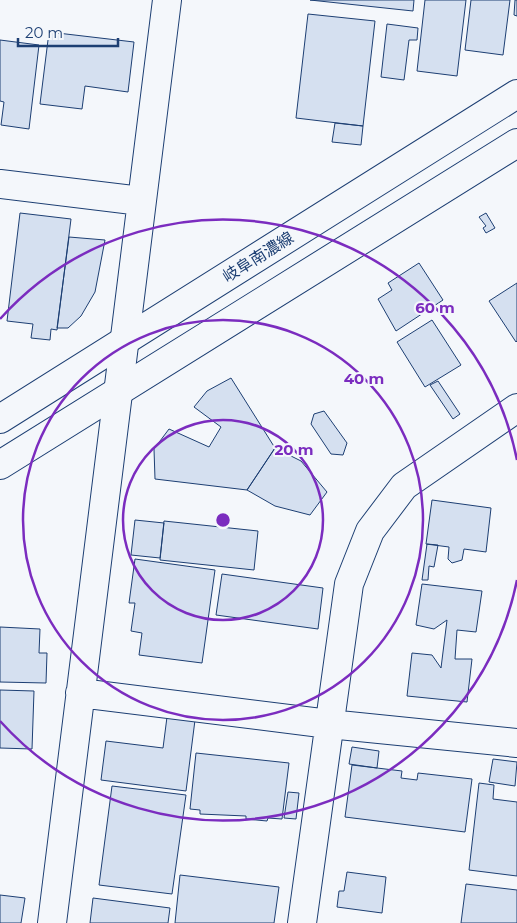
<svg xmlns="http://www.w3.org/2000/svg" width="517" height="923" font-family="Montserrat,'Noto Sans JP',sans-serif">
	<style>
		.building { fill: #d5e0f0; stroke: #1d3f73 }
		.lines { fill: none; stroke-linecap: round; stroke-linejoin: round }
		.minor-casing { stroke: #1d3f73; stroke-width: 30 }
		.major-casing { stroke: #1d3f73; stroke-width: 30 }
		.minor { stroke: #f4f7fb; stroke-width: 28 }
		.major { stroke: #f4f7fb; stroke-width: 28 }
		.ring { fill: none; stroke: #7b2cbf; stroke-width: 2.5 }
		.labels { text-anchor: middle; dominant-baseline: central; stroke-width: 4; stroke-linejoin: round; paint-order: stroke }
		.street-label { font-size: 16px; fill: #1d3f73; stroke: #f4f7fb }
		.centre { fill: #7b2cbf; stroke: #f4f7fb; stroke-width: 2.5 }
		.ring-label { font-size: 15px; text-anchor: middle; font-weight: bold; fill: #7b2cbf; stroke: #f4f7fb; stroke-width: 4; stroke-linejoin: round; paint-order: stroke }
	</style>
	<rect width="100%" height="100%" fill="#f4f7fb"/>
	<!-- building -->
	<path class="building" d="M310 0H414L413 11Z
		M425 0H466L457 76 417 71Z
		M471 0H510L503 55 465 50Z
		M515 0H517V16L514 15Z
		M308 14 375 21 363 126 296 118Z
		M387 24 418 28 417 40H409L404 80 381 77Z
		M49 32 134 42 128 92 85 86 82 109 40 104Z
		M0 40 39 45 29 129 1 125 4 102 0 101Z
		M335 123 363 126 361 145 332 142Z
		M20 213 71 219 57 330 51 329 50 340 31 338 33 324 7 321Z
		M486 213 495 228 486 233 483 228 486 226 479 217Z
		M69 237 105 240 95 292 81 316 68 328H57Z
		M419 263 443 300 396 331 378 299 392 290 388 283Z
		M517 283V341L516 342 489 301Z
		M432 320 461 365 425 387 397 342Z
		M231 378 275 448 247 490 155 479 154 449 169 429 209 447 221 427 194 407 207 391Z
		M438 381 460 414 453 419 430 385Z
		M324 411 347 443 343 455 331 454 311 424 314 414Z
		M275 448 301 461 327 492 310 515 275 506 247 490Z
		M432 500 491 508 486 552 464 549 462 560 452 563 448 559 449 547 426 544Z
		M135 520 164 523 160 558 131 555Z
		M164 521 258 531 254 570 160 560Z
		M427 544 438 545 434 567 429 566 428 580H422Z
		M135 559 215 570 202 663 139 655 142 633 131 631 135 603H129Z
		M222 574 323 588 318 629 216 615Z
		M422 584 482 591 476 632 457 630 455 659H472L467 702 407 696 412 653 432 655 441 668 447 620 434 629 416 625Z
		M0 627 40 629 39 653H47L46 683 0 682Z
		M0 690 34 691 32 749 0 748Z
		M167 717 195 720 186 791 101 780 106 741 163 748Z
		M352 747 379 751 377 768 349 764Z
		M196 753 289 763 282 819 268 818 267 821 246 819V816L200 814V810L190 809Z
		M493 759 517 762 515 786 489 782Z
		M352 765 402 771 401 778 417 780 418 773 472 779 465 832 345 817Z
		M479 783 494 785 493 799 517 802V876L469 870Z
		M112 786 186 795 172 894 99 885Z
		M288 792 299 793 296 819 284 818Z
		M347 872 386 877 382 913 337 907 339 891H344Z
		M180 875 279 887 274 923H175Z
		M466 884 517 890V923H461Z
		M0 895 25 898 21 923H0Z
		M93 898 170 908 168 923H90Z"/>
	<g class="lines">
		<!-- minor casing -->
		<g class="minor-casing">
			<path id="minor" d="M0 184 141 201
				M80 693 329 724 517 743
				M52 923 167 0
				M302 923 349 584 370 531 404 486 517 408"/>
		</g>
		<!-- major casing -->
		<g class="major-casing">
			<path id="major" d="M0 419 517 94
				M0 465 517 143"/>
		</g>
		<!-- minor -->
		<use href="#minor" class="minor"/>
		<!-- major -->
		<use href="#major" class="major"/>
	</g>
	<!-- distance rings -->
	<g class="ring">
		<circle cx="223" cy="520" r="100"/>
		<circle cx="223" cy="520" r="200"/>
		<path d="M517 580A300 300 0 0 1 0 721M0 319A300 300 0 0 1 517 460"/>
	</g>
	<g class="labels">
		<!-- street labels -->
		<g class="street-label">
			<text transform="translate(258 257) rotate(-32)">岐阜南濃線</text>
		</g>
	</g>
	<circle cx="223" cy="520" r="8" class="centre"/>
	<g class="ring-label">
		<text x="435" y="313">60 m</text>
		<text x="364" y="384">40 m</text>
		<text x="294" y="455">20 m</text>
	</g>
	<!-- scale -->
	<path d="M18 38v8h100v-8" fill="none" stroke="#1d3f73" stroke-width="2.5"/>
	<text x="25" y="38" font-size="15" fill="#1d3f73" stroke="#f4f7fb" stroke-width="4" paint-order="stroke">20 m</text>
</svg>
